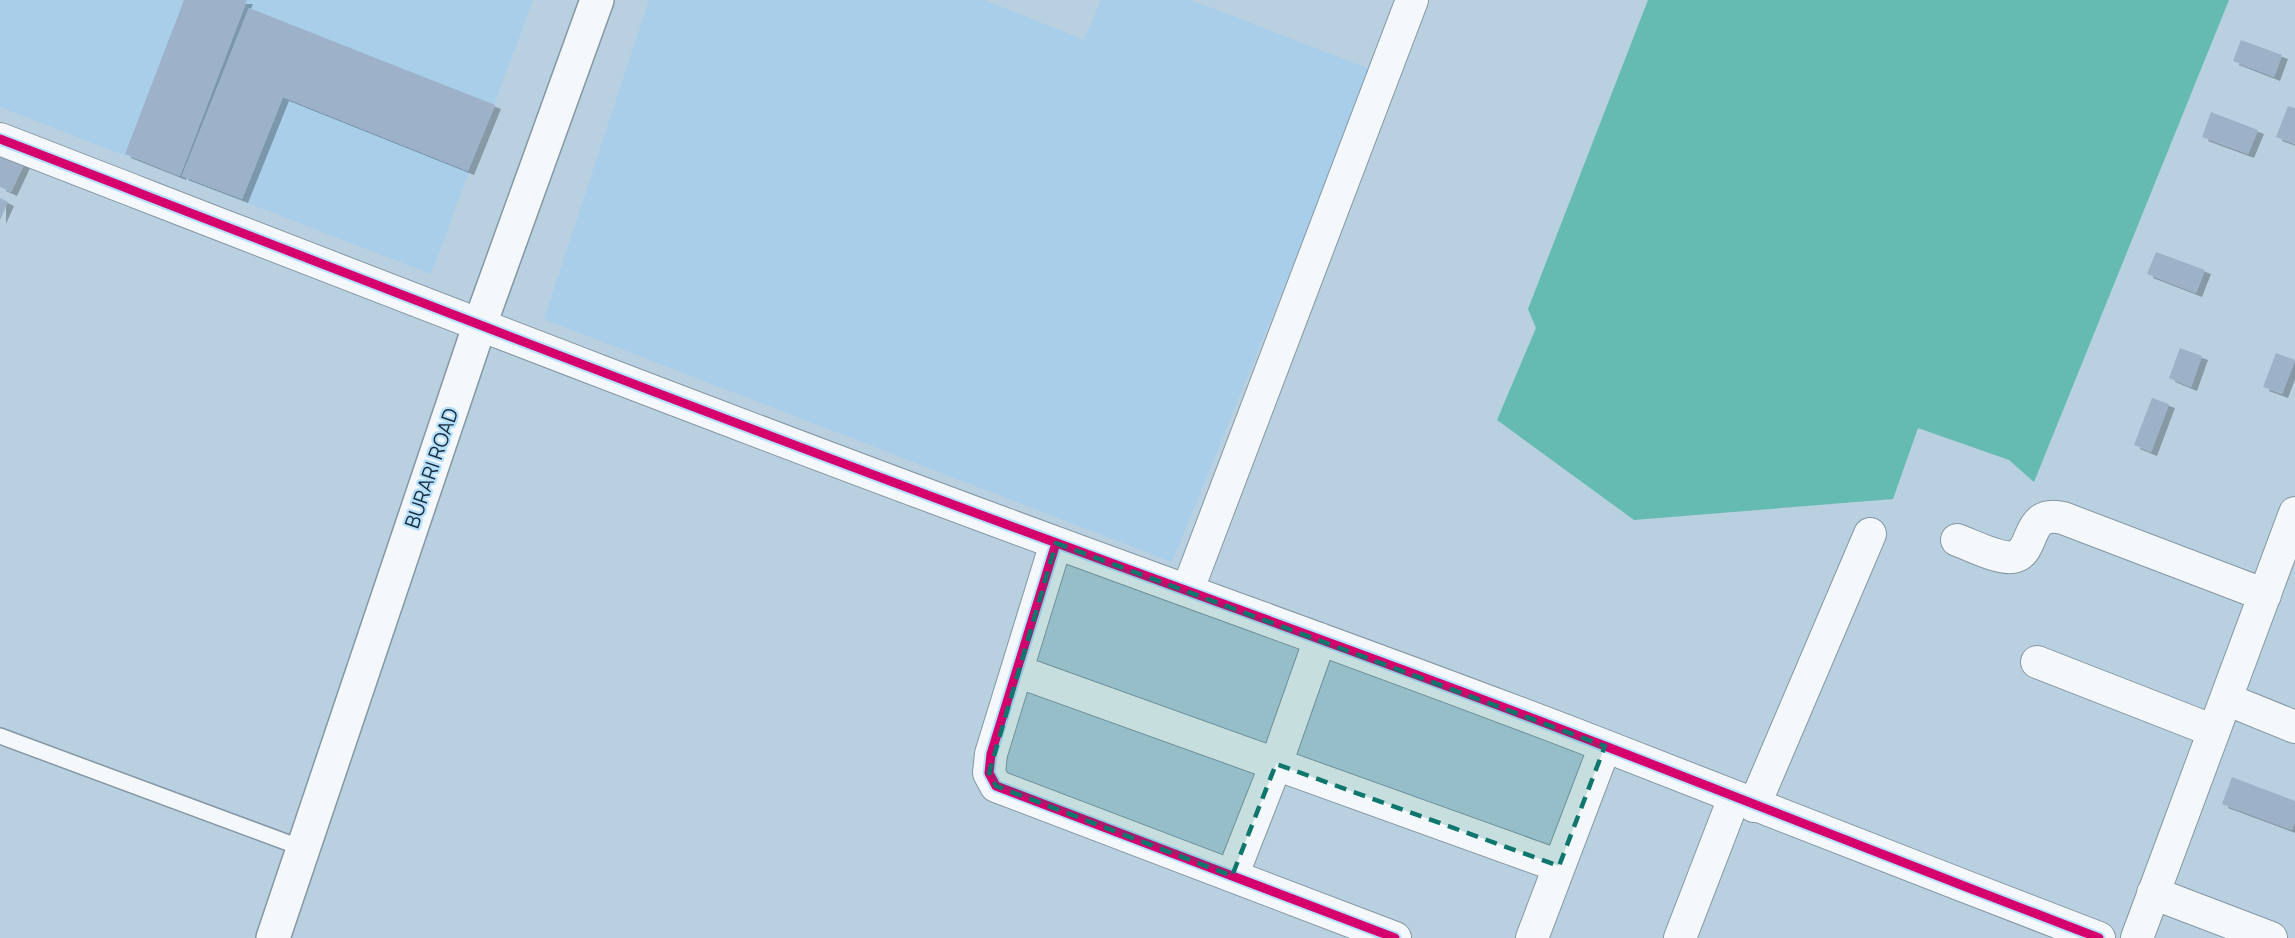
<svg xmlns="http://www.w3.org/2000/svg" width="2295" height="938" font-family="Manrope,sans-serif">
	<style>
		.built { fill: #a8cee9 }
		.water { fill: #65bbb1 }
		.building { fill: #9db2c9; filter: url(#shadow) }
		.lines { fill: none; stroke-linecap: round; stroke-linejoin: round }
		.service-casing { stroke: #8597a4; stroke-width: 18 }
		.minor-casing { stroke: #8597a4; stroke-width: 34 }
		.secondary-casing { stroke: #8597a4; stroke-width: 36 }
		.service { stroke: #f4f8fa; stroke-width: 15 }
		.minor { stroke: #f4f8fa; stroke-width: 32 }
		.secondary { stroke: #f4f8fa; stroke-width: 33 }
		.cycleway-casing { stroke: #b3e0fe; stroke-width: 13 }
		.cycleway { stroke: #d6006c; stroke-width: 9 }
		.marked { fill: #0f766e; fill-opacity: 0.2; stroke: #0f766e; stroke-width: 4.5; stroke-dasharray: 12 8; stroke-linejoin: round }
		.labels { text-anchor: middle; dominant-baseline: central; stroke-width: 4.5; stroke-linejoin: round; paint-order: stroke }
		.street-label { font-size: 20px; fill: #1a2b37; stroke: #b3e0fe }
	</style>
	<defs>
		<filter id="shadow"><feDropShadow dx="6" dy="4" stdDeviation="0" flood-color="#0004"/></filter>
	</defs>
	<rect width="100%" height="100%" fill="#b8d0e0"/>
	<!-- built -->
	<path class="built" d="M0 0H533L431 274 0 107Z
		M649 0H984L1084 40 1101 0H1191L1372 70 1172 562 544 319Z"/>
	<!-- water -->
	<path class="water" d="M1648 0H2229L2034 482 2009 460 1918 428 1893 499 1634 520 1497 420 1536 328 1528 309Z"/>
	<!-- building -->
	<path class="building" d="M184 0H247L180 176 125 154Z
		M249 8 495 105 468 171 283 97 242 199 182 176Z
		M2241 40 2282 55 2274 77 2233 61Z
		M2288 106 2295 108V144L2276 137Z
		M2211 112 2258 130 2248 154 2202 137Z
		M0 152 25 162 11 192 0 187Z
		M0 198 8 202 0 220Z
		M2156 252 2205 270 2196 293 2147 274Z
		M2180 348 2202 356 2191 387 2169 378Z
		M2276 353 2295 360 2282 394 2263 387Z
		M2152 398 2169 404 2151 452 2134 445Z
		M2232 777 2295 801V821L2292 830 2222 804Z"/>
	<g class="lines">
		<!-- service casing -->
		<g class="service-casing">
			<path id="service" d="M0 736 302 848"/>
		</g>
		<!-- minor casing -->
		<g class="minor-casing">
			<path id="minor" d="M0 139C351 275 701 412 1054 542 1238 610 1423 675 1605 746 1770 810 1934 875 2099 938
				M1957 540C1971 545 1998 559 2012 557 2037 554 2023 509 2063 518L2265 595
				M1056 543 991 754 989 773 996 786 1395 938
				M1188 589 1412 0
				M2037 662 2214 731
				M1017 671 1559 866
				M2226 699 2295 727
				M1754 806 1870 534
				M1232 876 1276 764 1320 639
				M2153 893 2271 938
				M1532 938 1605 746
				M1680 938 1734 798
				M2137 938 2295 513"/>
		</g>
		<!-- secondary casing -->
		<g class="secondary-casing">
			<path id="secondary" d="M273 938 480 324 597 0"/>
		</g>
		<!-- service -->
		<use href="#service" class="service"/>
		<!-- minor -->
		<use href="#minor" class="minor"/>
		<!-- secondary -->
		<use href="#secondary" class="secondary"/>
		<!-- cycleway casing -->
		<g class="cycleway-casing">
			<path id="cycleway" d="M0 139C351 275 701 412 1054 542 1238 610 1423 675 1605 746 1770 810 1934 875 2099 938
				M1056 543 991 754 989 773 996 786 1395 938"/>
		</g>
		<!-- cycleway -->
		<use href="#cycleway" class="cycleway"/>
	</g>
	<!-- marked area -->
	<path class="marked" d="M1056 543 1605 746 1559 866 1276 764 1232 876 996 786 989 773Z"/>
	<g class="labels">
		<!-- street labels -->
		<g class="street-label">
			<text transform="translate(431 468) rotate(-71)">BURARI ROAD</text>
		</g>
	</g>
</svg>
